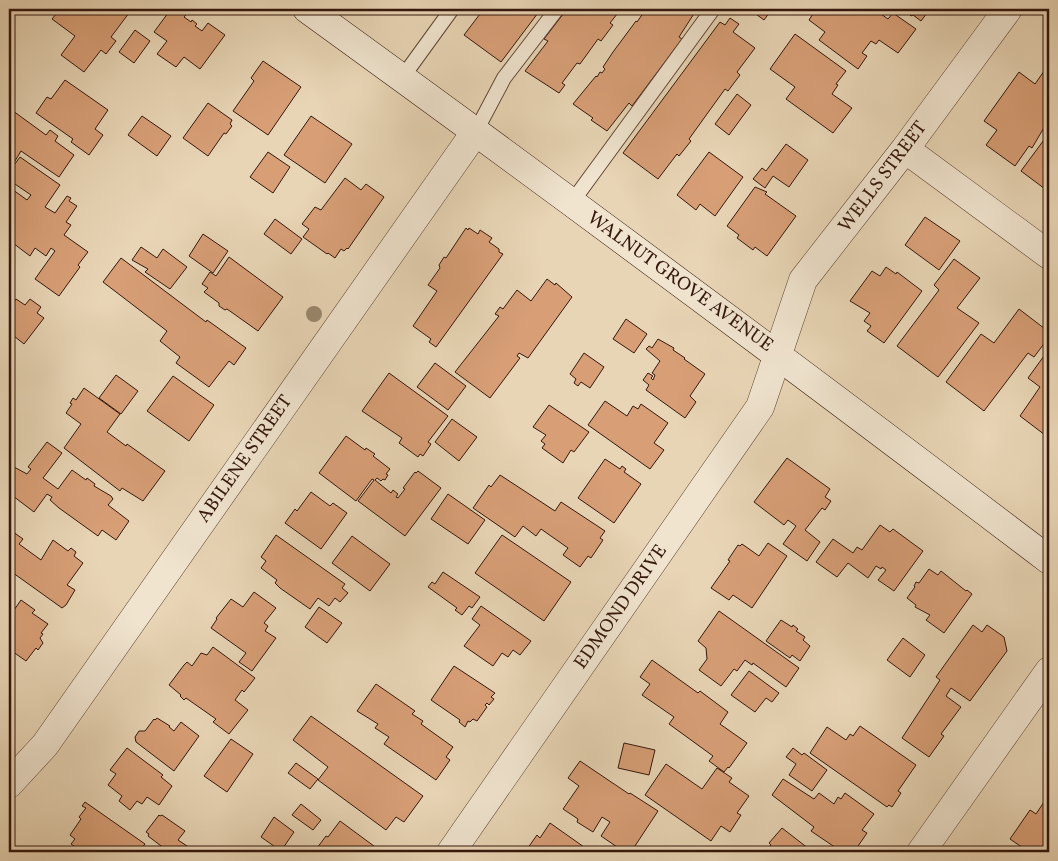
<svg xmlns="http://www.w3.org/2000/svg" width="1058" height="861" font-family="Vollkorn,serif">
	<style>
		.building { fill: #d89f77; stroke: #34170d }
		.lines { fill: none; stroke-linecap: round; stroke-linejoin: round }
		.service-casing { stroke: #614637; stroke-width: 16 }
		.minor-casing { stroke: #614637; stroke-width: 29 }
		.secondary-casing { stroke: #34170d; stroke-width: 29 }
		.service { stroke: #f0e4cf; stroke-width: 14 }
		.minor { stroke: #f0e4cf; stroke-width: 28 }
		.secondary { stroke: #f0e4cf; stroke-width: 28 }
		.tree { fill: #9b886e }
		.labels { text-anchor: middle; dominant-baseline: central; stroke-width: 4; stroke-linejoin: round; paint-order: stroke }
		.street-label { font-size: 19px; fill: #34170d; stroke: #f0e4cf }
	</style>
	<rect width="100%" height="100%" fill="#e8d5b5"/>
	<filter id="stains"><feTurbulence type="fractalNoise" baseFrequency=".004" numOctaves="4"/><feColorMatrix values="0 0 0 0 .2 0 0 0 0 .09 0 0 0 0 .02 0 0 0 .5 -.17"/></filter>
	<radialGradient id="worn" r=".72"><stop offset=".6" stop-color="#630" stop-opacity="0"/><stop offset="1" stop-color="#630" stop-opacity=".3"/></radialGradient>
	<!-- building -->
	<path class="building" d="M60 9H132L111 37 116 41 106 54 101 50 84 72 61 55 75 36 52 19Z
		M171 9H189L190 10 184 17 191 22 192 20 197 24 195 26 202 31 208 23 225 35 200 69 184 57 176 67 157 54 167 41 154 32Z
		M481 9H541L501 62 464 35 483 10Z
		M567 9H621L610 23 613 25 601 41 598 39 580 64 577 63 562 83 565 85 559 93 525 71 548 41 544 39Z
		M646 9H697L679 37 682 39 632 106 629 103 607 131 591 120 593 118 573 104 596 76 597 77 600 72 602 73 605 69 603 67 613 52 636 21 637 22Z
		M749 9H772L764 20Z
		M816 9H874L888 19 893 13 916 29 898 53 879 40 876 44 871 41 862 53 867 56 858 69 819 40 825 32 809 20Z
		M904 9H930L921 21 913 15 911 16Z
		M730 18 739 24 733 32 755 48 737 72 740 75 728 91 725 89 689 139 691 141 679 156 677 154 658 179 623 153 720 22 725 25Z
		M135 30 150 41 134 63 119 52Z
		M795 34 846 71 836 84 838 85 832 94 852 108 833 133 786 99 795 87 770 69Z
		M263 61 301 87 268 135 233 111 254 81 251 78Z
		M1049 64V119L1032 148 1029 146 1015 166 986 145 997 130 984 121 1019 72 1035 84Z
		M65 80 108 110 95 129 103 135 89 155 71 142 73 139 36 113 47 97 51 99Z
		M737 94 751 105 729 135 715 124Z
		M208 103 232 120 230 124 232 126 226 134 224 133 208 156 183 138Z
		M9 108 46 135 50 130 58 136 55 141 74 155 59 177 21 151 12 166 9 164Z
		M142 116 171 136 157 156 128 135Z
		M311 116 352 144 325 183 284 155Z
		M1049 133V192L1021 171Z
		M786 144 808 160 789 187 773 176 765 188 753 179 762 168 766 171Z
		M268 152 290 167 273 193 250 177Z
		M709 152 743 177 715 216 700 204 696 210 677 195Z
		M20 157 60 185 45 207 55 213 67 196 71 198 69 201 77 206 66 222 71 225 64 235 88 252 78 265 80 267 59 296 35 279 55 251 51 248 46 256 35 248 30 256 9 240V187L27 200 31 195 9 180V172Z
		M345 178 361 190 366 184 384 197 348 249 347 248 344 251 341 249 335 258 328 253 327 254 303 237 309 229 302 224 315 207 321 210Z
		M755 187 767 192 765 194 796 216 767 256 755 247 753 250 737 238 739 235 727 226Z
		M925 217 960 241 939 270 905 245Z
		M275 219 302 239 291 254 264 234Z
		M466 228 468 230 469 228 478 234 480 230 492 238 489 242 499 249V252L503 254 436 347 429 342 431 339 413 326 437 291 428 285 440 268 439 265 444 257 446 258Z
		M203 234 228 251 213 273 189 256Z
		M141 247 157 258 163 249 187 267 170 289 145 272 148 269 132 260Z
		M229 257 283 297 258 331 227 309 225 310 219 306V303L204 292 208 288 202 284 210 272 216 276Z
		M121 258 206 322 207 320 246 348 234 365 229 361 209 387 176 363 180 357 160 341 167 331 103 282Z
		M954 259 980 278 957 308 979 323 938 377 897 346 939 290 934 285Z
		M886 267 896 274 897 272 922 291 884 343 867 331 871 326 864 321 870 313 850 301 872 271 880 276Z
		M547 279 555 285 556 283 572 297 528 358 519 353 517 356 520 358 490 398 455 372 499 316 495 314 500 307 503 309 517 290 531 301Z
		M16 299 25 305 30 299 41 307 37 313 44 318 24 344 9 332V309Z
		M1019 309 1049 332V337L1034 357 1028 353 984 411 946 382 981 334 994 343Z
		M626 319 647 334 634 353 613 339Z
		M658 339 674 348 673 350 685 358 684 359 705 374 690 396 696 402 685 418 646 390 649 385 643 380 648 373 653 376 651 378 653 380 655 375 652 373 660 361 646 349 649 346 652 348Z
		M1049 349V438L1020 416 1040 387 1028 378Z
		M584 353 604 367 590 388 581 382 578 386 574 383 576 379 570 374Z
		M435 363 466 386 448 410 417 387Z
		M389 373 448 416 428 442 431 444 423 456 420 454 418 457 399 443 402 438 362 411Z
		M116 375 138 391 121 414 99 398Z
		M173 376 214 405 189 441 147 411Z
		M84 388 120 414 107 432 126 446 127 444 165 471 143 501 122 488 120 491 64 448 81 424 66 413 72 404 70 403 73 398 76 400Z
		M605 401 627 416 633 406 638 409 641 404 668 423 654 443 664 450 650 469 588 425Z
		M549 405 589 432 574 452 571 450 563 463 542 448 545 444 541 441 546 435 533 427Z
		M452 419 477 437 459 461 435 442Z
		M346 436 365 450 366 448 375 454 373 456 390 469 386 474 388 475 385 480 383 479 381 481 377 478 375 480 391 493 393 490 398 494 396 497 398 498 405 489 403 488 415 472 416 473 418 471 441 488 405 536 358 501 374 480 372 479 356 501 319 473Z
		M47 442 62 453 43 478 58 489 72 470 86 480 87 478 95 484 94 486 111 496 113 499 108 505 129 521 116 540 102 530 98 536 59 508 50 500 52 497 47 494 34 512 9 493V474L14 467 27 474 31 469 28 467Z
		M787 458 830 489 825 497 831 501 825 510 822 508 805 530 820 542 807 561 783 544 796 526 788 520 784 525 754 502Z
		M605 459 620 469 622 466 626 469 624 472 641 484 614 523 578 498Z
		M500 475 555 511 561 502 605 531 600 538 603 540 591 558 588 556 580 567 563 555 568 548 541 529 536 536 523 526 515 537 473 508 489 485 491 487Z
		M311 492 330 506 333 503 347 513 321 549 285 523 295 509 297 511Z
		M448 494 485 520 468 544 431 519Z
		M880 525 890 532 893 529 923 551 894 591 878 580 886 570 882 567 881 569 876 566 868 578 848 563 837 577 816 562 833 539 853 553 857 547 862 550Z
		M9 529 23 539 19 544 41 560 53 540 68 551 71 548 76 552 74 556 83 563 67 585 75 590 66 605 62 608 9 570Z
		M276 535 345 584 342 588 348 593 340 602 335 598 329 606 318 598 310 609 280 588 275 583 277 580 261 568 266 561 261 557Z
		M502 535 571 582 544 621 475 573Z
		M352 536 390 564 370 591 332 563Z
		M768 543 787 556 752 608 733 595 729 600 711 588 730 561 728 560 738 545 740 546 742 544 759 556Z
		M929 569 938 575 941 571 966 591 967 590 972 594 944 633 926 620 930 615 915 607 916 605 907 598 915 587 914 586 916 582 919 583Z
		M443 572 480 597 472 608 469 606 462 615 455 610 457 608 428 587 432 582 435 584Z
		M254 592 276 608 264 623 268 626 265 631 276 638 252 671 239 662 246 653 211 628 217 619 216 618 231 599 243 607Z
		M21 600 35 610 32 613 48 624 41 633 43 634 40 638 43 643 38 650 36 648 26 661 9 649V607L14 610Z
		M481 606 531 641 520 655 513 650 508 657 502 653 493 666 464 646 480 625 472 619Z
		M319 607 342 623 327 643 305 627Z
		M719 611 799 668 786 687 753 663 752 665 745 660 737 671 734 669 721 686 699 670 707 659 706 648 698 641Z
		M781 620 792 627 793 625 798 629 796 631 805 637 803 640 810 646 800 661 792 655 790 658 766 641Z
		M973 625 982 632 987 625 1004 637 1007 651 970 701 951 688 946 696 961 707 941 734 944 736 929 757 902 738 940 680 936 677Z
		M903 638 925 655 910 677 887 660Z
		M213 647 255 678 244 692 242 690 235 700 248 710 229 734 213 722 216 719 186 698 184 700 180 696 181 695 169 685 184 665 187 662 192 666 201 653 207 655Z
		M652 660 698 693 700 691 728 712 720 724 747 743 729 768 728 767 724 772 709 761 713 756 669 724 674 717 642 695 650 684 640 677Z
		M454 666 495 693 491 697 494 699 489 705 487 703 485 705 487 707 477 721 473 719 470 722 468 721 465 727 459 722 460 720 431 700Z
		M749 671 779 693 772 702 766 698 755 712 731 695Z
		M376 684 415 711 412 714 423 721 421 724 453 747 446 757 450 760 436 780 384 744 389 737 375 728 378 724 357 711Z
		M311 716 423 796 404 822 396 817 386 830 318 780 328 767 293 740Z
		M157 718 170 726 169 727 174 731 181 722 199 736 174 771 136 742 135 737 139 731H145L154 719 155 720Z
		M860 726 916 765 898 791 901 793 892 807 889 805 887 807 810 753 827 727 846 740 850 734 853 736Z
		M231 739 253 754 227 792 204 776Z
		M624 743 655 750 649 775 618 768Z
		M127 748 163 775 161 777 172 786 159 805 147 797 142 804 137 801 130 810 119 801 122 796 108 785 116 774 110 770Z
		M793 748 802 755 804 753 827 770 812 791 789 775 796 764 786 757Z
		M580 761 629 794 630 793 658 811 631 852H617L619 850 617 847 601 836 610 822 602 817 593 832 577 822 578 819 563 809 579 786 568 778Z
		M296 763 318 779 310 789 288 773Z
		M666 764 702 789 717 768 732 778 729 782 749 796 737 813 741 815 730 832 721 826 711 841 645 795Z
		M783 779 814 799 819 793 834 804 838 797 841 799 845 793 874 814 862 830 867 833 854 852H842L811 831 814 827 772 795Z
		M85 802 145 844 139 852H83L71 844 75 839 70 835 81 819 79 817 86 808 82 806Z
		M1044 802 1049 805V851L1048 852H1029L1010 839 1030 810 1036 814Z
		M301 804 321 820 313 830 292 815Z
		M159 815 160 816 162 815 185 831 178 840 190 848 187 852H169L148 836 149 834 146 832Z
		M274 817 294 832 281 851 261 837Z
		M340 821 382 852H311L315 847 317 848 326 836 328 837Z
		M550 823 584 847 593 852H525L537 835 540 838Z
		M782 828 813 852H765L771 845 769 843Z"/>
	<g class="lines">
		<!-- service casing -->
		<g class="service-casing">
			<path id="service" d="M402 78 452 9
				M476 131 504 78 557 9
				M572 202 713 9"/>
		</g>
		<!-- minor casing -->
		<g class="minor-casing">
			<path id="minor" d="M905 149 1049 255
				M9 784 45 745 476 131
				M451 852 760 407 803 280 905 149 1008 9
				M921 852 1049 671"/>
		</g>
		<!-- secondary casing -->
		<g class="secondary-casing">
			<path id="secondary" d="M307 9C557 190 804 374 1049 560"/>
		</g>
		<!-- service -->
		<use href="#service" class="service"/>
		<!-- minor -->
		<use href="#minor" class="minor"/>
		<!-- secondary -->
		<use href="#secondary" class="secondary"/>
	</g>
	<!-- trees -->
	<circle class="tree" cx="314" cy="314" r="8"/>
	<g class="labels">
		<!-- street labels -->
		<g class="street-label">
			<text transform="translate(883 177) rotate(-53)">WELLS STREET</text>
			<text transform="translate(680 282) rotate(36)">WALNUT GROVE AVENUE</text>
			<text transform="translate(245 459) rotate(-55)">ABILENE STREET</text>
			<text transform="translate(621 607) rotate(-55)">EDMOND DRIVE</text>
		</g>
	</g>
	<!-- margin -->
	<rect width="1058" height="861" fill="none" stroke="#e8d5b5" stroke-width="30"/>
	<rect x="10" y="10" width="1038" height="841" fill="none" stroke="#34170d" stroke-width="2.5"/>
	<rect x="15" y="15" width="1028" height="831" fill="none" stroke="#34170d"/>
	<rect width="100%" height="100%" filter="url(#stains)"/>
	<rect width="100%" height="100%" fill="url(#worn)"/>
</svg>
